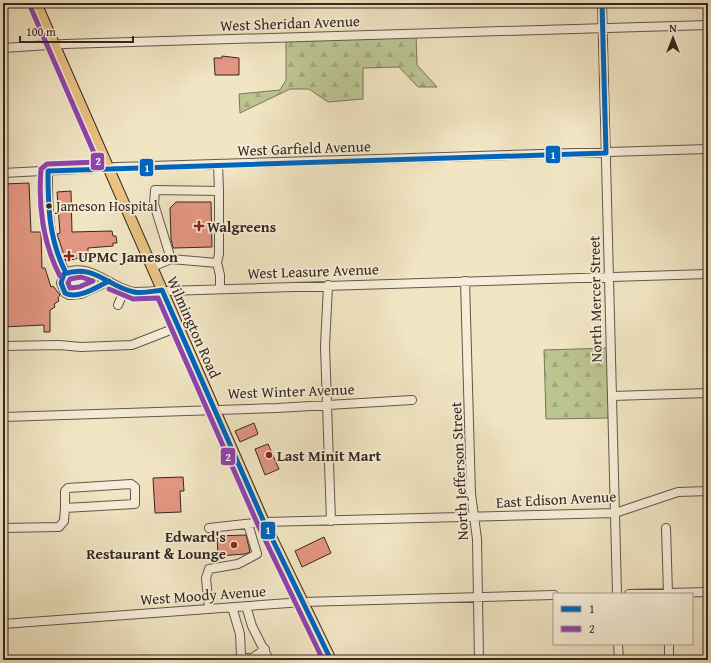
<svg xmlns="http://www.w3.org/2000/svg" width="711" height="663" font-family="'Gentium Book Plus',serif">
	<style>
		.forest { fill: url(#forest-firs); stroke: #78765a }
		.building { fill: #e39682; stroke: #352721 }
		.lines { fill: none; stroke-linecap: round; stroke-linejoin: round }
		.minor-casing { stroke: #64564a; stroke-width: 10 }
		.major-casing { stroke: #352721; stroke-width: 12 }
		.minor { stroke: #f6eed8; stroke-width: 8 }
		.major { stroke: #e8c282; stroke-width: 10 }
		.bus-1-casing { stroke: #f6eed8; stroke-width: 8 }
		.bus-2-casing { stroke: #f6eed8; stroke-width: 8 }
		.bus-1 { stroke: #0065bd; stroke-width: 5 }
		.bus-2 { stroke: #8e44ad; stroke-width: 5 }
		.bus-dot { fill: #352721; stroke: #f6eed8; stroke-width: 1.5 }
		.poi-dot { fill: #8f2418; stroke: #f6eed8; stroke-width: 1.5 }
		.labels { text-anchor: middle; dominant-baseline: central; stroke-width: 3.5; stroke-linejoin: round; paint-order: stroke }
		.bus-label { font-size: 14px; fill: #352721; stroke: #f6eed8; text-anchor: start }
		.street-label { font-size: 15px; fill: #352721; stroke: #f6eed8 }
		.poi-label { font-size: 15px; font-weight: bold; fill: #352721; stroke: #f6eed8; text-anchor: start }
		.line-badge { stroke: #f6eed8; stroke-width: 1.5 }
		.badge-label { font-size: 11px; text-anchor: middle; font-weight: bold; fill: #fff }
	</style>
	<defs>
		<pattern id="forest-firs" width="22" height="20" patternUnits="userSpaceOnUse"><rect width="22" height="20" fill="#bcc492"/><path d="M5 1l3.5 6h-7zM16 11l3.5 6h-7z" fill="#a2a87e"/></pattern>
	</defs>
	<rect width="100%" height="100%" fill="#f1e5c3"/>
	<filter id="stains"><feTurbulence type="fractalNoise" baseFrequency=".005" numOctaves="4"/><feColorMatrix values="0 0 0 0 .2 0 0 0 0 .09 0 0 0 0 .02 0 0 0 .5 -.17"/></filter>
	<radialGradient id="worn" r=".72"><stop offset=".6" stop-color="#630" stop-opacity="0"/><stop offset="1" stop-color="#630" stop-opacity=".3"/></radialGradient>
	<!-- forest -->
	<path class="forest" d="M416 33 417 65 437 87H418L399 67 363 68V99L328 102 309 89H290L240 113 239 94 280 90 286 80V37Z
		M610 348 612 418 546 419 544 350Z
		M146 655 147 660H70L72 659Z"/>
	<!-- building -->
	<path class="building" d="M222 56 239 58V75H215L214 58H222Z
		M29 183 31 232H41L42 268H45L51 287 53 286 60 295 58 298 59 301 54 304 55 307 50 310V332H44V325L3 327V184Z
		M71 191 72 232 112 231 113 236H116L117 243H113V246L88 248V256L66 261 57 234 60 233 57 192Z
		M176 202H211L212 247 173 248 171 239 170 208Z
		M254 423 258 434 240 442 235 431Z
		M268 444 279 469 265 475 255 449Z
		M183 477 184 491H180L181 512 155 513 153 478Z
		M246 535 250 552 245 554 218 556 217 536Z
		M324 537 331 553 302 567 295 551Z"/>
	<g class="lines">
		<!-- minor casing -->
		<g class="minor-casing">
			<path id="minor" d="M602 3 617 594
				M3 48 65 44 708 25
				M48 171C48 207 47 241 66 273
				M3 173 118 167 708 149
				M171 259 217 263 220 275V288
				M217 263 219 254V191
				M152 267 171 259 154 204 155 190 219 191 218 164
				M109 281 81 294 69 295 65 293 61 283 64 274C89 260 111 289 134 292L708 274
				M465 281 471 494 477 539 479 660
				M328 285 325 346 331 521
				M118 305 125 289
				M3 346 59 345 81 347 132 345 178 327
				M612 396 708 393
				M3 417 277 408 412 400
				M3 528 59 527 64 521 65 508 135 504V487L131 484 68 488 65 491V508
				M209 528 264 522 615 513 678 492 708 491
				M666 528 668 594
				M629 594 708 592
				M246 606 252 626 269 660
				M232 607 240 634 241 656 251 659 265 649
				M209 609 206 578 209 569 238 564 257 554 248 524
				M3 624 303 602 554 595
				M618 644 619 660
				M669 644V660"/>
		</g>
		<!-- major casing -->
		<g class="major-casing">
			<path id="major" d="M36 3 264 522 331 660"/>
		</g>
		<!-- minor -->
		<use href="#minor" class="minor"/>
		<!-- major -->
		<use href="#major" class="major"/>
		<!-- bus-1 casing -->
		<g class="bus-1-casing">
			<path id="bus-1" d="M66 273C49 240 48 207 48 171L606 153 602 3
				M109 281C97 287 78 300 65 293L61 283 64 274C94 263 108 287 134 292 143 294 153 291 162 290L264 522 331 660"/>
		</g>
		<!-- bus-2 casing -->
		<g class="bus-2-casing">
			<path id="bus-2" d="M30 6 98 162 47 164 41 169C38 205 43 244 60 276
				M81 277 93 281 79 287 70 288 68 283 70 279Z
				M109 289 133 299 158 298 258 525 323 660"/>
		</g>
		<!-- bus-1 -->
		<use href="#bus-1" class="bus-1"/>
		<!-- bus-2 -->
		<use href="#bus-2" class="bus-2"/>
	</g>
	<!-- markers -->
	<circle class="bus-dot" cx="49" cy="206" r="3.5"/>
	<g class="poi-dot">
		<path d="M197 220h4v4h4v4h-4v4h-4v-4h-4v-4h4z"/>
		<path d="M67 250h4v4h4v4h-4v4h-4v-4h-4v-4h4z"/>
		<circle cx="269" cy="455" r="4"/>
		<circle cx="234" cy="545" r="4"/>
	</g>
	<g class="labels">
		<!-- bus labels -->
		<g class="bus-label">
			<text x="56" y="206">Jameson Hospital</text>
		</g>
		<!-- street labels -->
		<g class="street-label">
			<text transform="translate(290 23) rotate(-2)">West Sheridan Avenue</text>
			<text transform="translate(304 148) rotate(-2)">West Garfield Avenue</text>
			<text transform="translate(313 271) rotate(-2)">West Leasure Avenue</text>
			<text transform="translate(595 299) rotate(-91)">North Mercer Street</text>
			<text transform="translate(194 327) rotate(66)">Wilmington Road</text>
			<text transform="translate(291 391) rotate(-2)">West Winter Avenue</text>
			<text transform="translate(459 471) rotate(-93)">North Jefferson Street</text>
			<text transform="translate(556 499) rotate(-3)">East Edison Avenue</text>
			<text transform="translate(203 595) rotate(-4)">West Moody Avenue</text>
		</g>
		<!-- poi labels -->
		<g class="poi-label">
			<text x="207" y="226">Walgreens</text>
			<text x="78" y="256">UPMC Jameson</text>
			<text x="277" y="455">Last Minit Mart</text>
			<text x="226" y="536" text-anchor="end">Edward's<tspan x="226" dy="17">Restaurant &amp; Lounge</tspan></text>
		</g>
	</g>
	<g class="line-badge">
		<rect x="545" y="145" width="16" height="19" rx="4" fill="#0065bd"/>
		<rect x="90" y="152" width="15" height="19" rx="4" fill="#8e44ad"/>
		<rect x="139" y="158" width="15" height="19" rx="4" fill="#0065bd"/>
		<rect x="220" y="447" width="16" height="19" rx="4" fill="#8e44ad"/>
		<rect x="260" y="521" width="16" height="19" rx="4" fill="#0065bd"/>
	</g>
	<g class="badge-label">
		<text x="553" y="159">1</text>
		<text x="98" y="165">2</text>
		<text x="147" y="172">1</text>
		<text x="228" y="461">2</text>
		<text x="268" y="534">1</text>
	</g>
	<!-- margin -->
	<rect width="711" height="663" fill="none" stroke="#f1e5c3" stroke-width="16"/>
	<rect x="4" y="4" width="703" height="655" fill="none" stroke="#352721" stroke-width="2"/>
	<rect x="8" y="8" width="695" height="647" fill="none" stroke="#352721"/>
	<!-- legend -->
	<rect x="553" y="593" width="140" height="52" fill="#f6eed8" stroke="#a99e8f"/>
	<rect x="561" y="606" width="20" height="6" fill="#0065bd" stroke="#a99e8f"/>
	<text x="589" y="613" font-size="12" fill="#352721">1</text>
	<rect x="561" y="626" width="20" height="6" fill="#8e44ad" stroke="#a99e8f"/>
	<text x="589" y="633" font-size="12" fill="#352721">2</text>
	<!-- north arrow -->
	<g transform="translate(673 38)" stroke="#f6eed8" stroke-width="3" paint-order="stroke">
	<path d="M0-3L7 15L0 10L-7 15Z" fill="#352721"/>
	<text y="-6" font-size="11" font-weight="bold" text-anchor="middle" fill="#352721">N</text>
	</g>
	<!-- scale -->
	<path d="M20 36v6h113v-6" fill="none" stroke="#352721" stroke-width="2"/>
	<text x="26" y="36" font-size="12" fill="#352721" stroke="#f6eed8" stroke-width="3" paint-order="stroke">100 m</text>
	<rect width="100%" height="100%" filter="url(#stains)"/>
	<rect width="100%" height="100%" fill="url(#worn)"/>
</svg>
